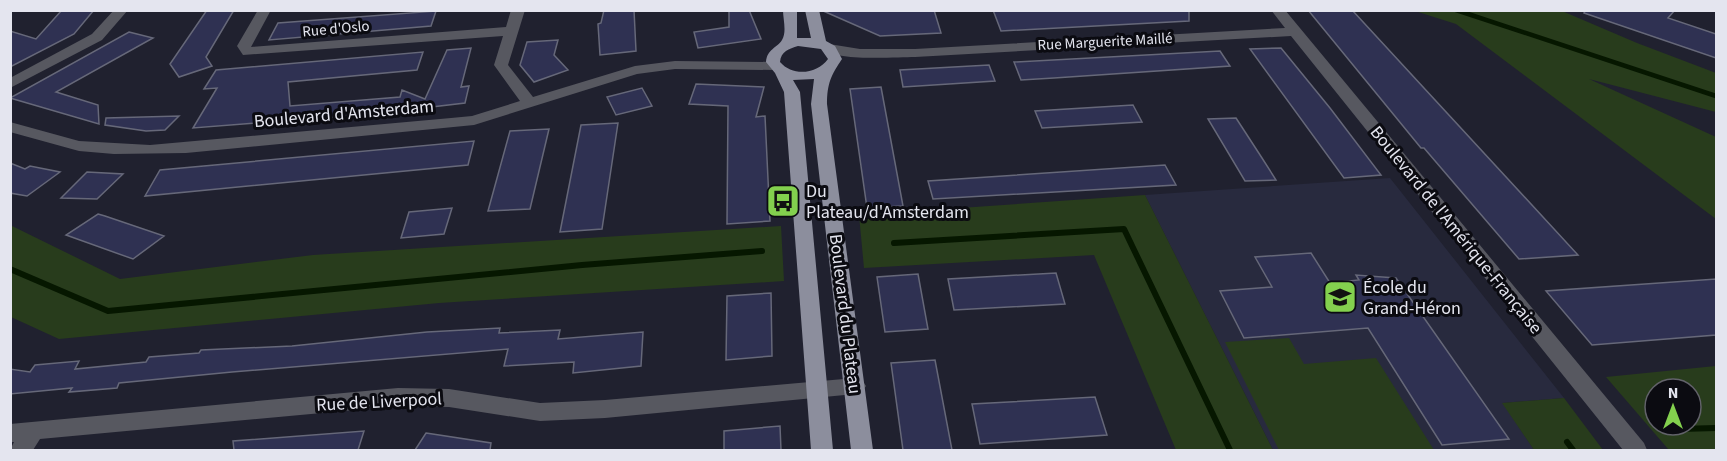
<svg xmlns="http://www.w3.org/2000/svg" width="1727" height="461" font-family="'Source Sans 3',sans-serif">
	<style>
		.built { fill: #282a3e }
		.green { fill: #283c1c; fill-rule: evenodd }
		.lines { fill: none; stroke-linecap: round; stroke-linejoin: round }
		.stream-far1 { stroke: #061700; stroke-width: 4.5 }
		.stream { stroke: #061700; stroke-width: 6 }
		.building { fill: #2f3152; stroke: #666879; stroke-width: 1.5 }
		.minor { fill: #575860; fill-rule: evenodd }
		.major { fill: #8c8e9d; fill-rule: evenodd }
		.labels { text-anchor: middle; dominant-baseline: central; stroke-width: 6; stroke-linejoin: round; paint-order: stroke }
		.far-street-label { font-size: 15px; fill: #e4e5ef; stroke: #0b0b11 }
		.street-label { font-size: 18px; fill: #e4e5ef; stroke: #0b0b11 }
		.poi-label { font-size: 18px; fill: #e4e5ef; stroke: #0b0b11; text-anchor: start }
	</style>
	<rect width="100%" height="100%" fill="#20212f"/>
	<!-- built -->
	<path class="built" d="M1390 178 1564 398 1503 403 1534 450H1273L1145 195Z"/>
	<!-- green -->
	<path class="green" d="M1415 11H1562L1637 43 1716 73V112L1589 79 1716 137V219L1456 24Z
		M1145 195 1273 450H1176L1094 255 864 268 859 215Z
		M10 225 120 279 313 255 781 226 784 281 439 303 59 339 11 317Z
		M1289 338 1304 364 1376 358 1434 450H1279L1225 342Z
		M1716 366V450H1669L1606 377ZM1655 389H1691V425H1655Z
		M1564 398 1603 450H1534L1502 403Z"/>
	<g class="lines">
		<!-- stream-far1 -->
		<path class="stream-far1" d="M1456 10 1716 96"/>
		<!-- stream -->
		<path class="stream" d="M894 243 1124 229 1230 450
			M10 269 108 311 582 265 762 251
			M1680 429 1716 428
			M1567 442 1573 450"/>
	</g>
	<!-- building -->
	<path class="building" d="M62 10H94L74 34 10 67V31L36 39Z
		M207 10H234L206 57 212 66 179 77 170 64Z
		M604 10H634L636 51 600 55 598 24 601 23Z
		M729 10H749L761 39 698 48 694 32 729 27Z
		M821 10H934L941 33 880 36Z
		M993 10H1189V21L1001 31Z
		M1308 10H1352L1578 255 1519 259 1424 148H1421Z
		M1585 10H1675L1668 18 1716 34V58L1584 13Z
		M436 11 431 26 269 40 278 23Z
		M129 32 153 38 56 92 98 105 99 124 10 98Z
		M558 40 554 55 568 70 534 82 520 65 527 42Z
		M471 48 461 87 469 86 465 103 372 114 193 128 217 88 204 89 216 70 423 52 417 70 288 82 290 106 400 97 402 90 425 99 447 50Z
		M1281 48 1330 108 1381 175 1344 178 1250 49Z
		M1220 51 1230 66 1054 78 1021 80 1014 62Z
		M989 65 995 81 903 87 900 70Z
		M696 84 764 87 756 117 765 116 770 221 727 224 728 106 689 104Z
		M881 87 903 206 867 208 850 89Z
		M642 88 652 106 616 115 607 97Z
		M1133 105 1142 122 1042 128 1035 111Z
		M179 116 165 130 146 131 105 125 106 118Z
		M1236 118 1262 158 1276 180 1245 181 1208 119Z
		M618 123 602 229 560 232 581 125Z
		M549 129 530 209 488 211 510 131Z
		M474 141 468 165 145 196 160 170Z
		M10 163 25 169 30 166 60 172 27 196 10 193Z
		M1165 165 1176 185 933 199 928 181Z
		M87 172 123 174 97 199 61 198Z
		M452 208 444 234 401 238 409 212Z
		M98 214 105 216 164 236 133 259 66 235Z
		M1311 253 1330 283 1359 280 1356 275 1396 278 1509 439 1442 445 1368 328 1244 338 1220 291 1272 287 1255 257Z
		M1056 273 1065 304 954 310 948 279Z
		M918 274 928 329 885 332 877 277Z
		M1716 279V335L1592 345 1546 291Z
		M771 293 772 356 726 360 727 296Z
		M500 328 499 333 560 330 558 339 643 332 641 366 573 373 574 362 504 366 508 349 232 372 119 383 117 388 69 392 72 388 10 394V369L30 372 35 365 79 361 75 369 146 362 149 357 199 353 201 350 292 346 427 332Z
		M935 360 952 450H903L891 363Z
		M1095 397 1107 435 980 444 972 404Z
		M780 426 781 450H724V431Z
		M364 431 358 450H234L233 441Z
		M426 433 491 443 490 450H415Z"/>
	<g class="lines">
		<!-- minor -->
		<path class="minor" d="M114 10H128L102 40 10 88V78L92 34Z
			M258 10H271L251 47 506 27 511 10H525L508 65 533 97 635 66 675 61 775 62 782 66 775 70 675 69 637 74 474 125 186 153 114 154 79 151 10 132V122L79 141 150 145 451 118 472 116 520 101 494 65 503 36 243 55 237 46Z
			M1271 10H1285L1644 443 1647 450H1623L1291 36 915 57C895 57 835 62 822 48L829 44 860 49H915L1285 28Z
			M855 378 862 380 866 386 862 392 855 394 605 418 540 421 449 407 398 406 40 439 33 450H10L14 442H10V424L398 388 449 389 540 403 605 400Z"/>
		<!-- major -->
		<path class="major" d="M783 10H797V38H811L805 10H819L826 41 835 46 842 59C831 75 827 84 827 104L873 450H851L811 104 814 79 793 80 800 92 833 450H811L784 92 775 73 766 62C767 49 777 48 782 40 787 32 783 19 783 10ZM798 46 821 49 828 59C817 74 793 77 780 62 781 51 789 49 798 46Z"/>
	</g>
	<!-- icons -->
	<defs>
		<g id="bus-square" transform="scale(1.725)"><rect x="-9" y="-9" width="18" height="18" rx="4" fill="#83d04e" stroke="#0b0b11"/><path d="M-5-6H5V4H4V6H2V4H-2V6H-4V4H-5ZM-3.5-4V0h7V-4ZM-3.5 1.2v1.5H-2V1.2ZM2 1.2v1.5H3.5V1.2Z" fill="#111"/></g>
		<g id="school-square" transform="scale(1.725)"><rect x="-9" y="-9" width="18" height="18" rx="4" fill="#83d04e" stroke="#0b0b11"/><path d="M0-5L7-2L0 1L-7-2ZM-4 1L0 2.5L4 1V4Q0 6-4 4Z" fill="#111"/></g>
	</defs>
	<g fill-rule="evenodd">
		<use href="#bus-square" x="783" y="201"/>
		<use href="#school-square" x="1340" y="297"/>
	</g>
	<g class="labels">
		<!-- far-street labels -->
		<g class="far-street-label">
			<text transform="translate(336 29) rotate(-5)">Rue d'Oslo</text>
			<text transform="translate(1105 42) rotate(-3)">Rue Marguerite Maillé</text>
		</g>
		<!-- street labels -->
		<g class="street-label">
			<text transform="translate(344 114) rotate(-5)">Boulevard d'Amsterdam</text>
			<text transform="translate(1456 230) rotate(51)">Boulevard de l'Amérique-Française</text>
			<text transform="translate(845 314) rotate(83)">Boulevard du Plateau</text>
			<text transform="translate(379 402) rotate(-3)">Rue de Liverpool</text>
		</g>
		<!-- poi labels -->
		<g class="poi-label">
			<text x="806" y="191">Du<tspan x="806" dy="21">Plateau/d'Amsterdam</tspan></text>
			<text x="1363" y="287">École du<tspan x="1363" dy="21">Grand-Héron</tspan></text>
		</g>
	</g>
	<!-- border -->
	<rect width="1727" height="461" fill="none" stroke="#e4e5ef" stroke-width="24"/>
	<!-- north arrow -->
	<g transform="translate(1673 407)"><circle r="28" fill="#0b0b11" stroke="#62626a" stroke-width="1.5"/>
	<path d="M0-4.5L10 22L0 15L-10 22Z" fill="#83d04e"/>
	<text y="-9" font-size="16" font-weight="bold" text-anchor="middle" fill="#e4e5ef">N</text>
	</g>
</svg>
